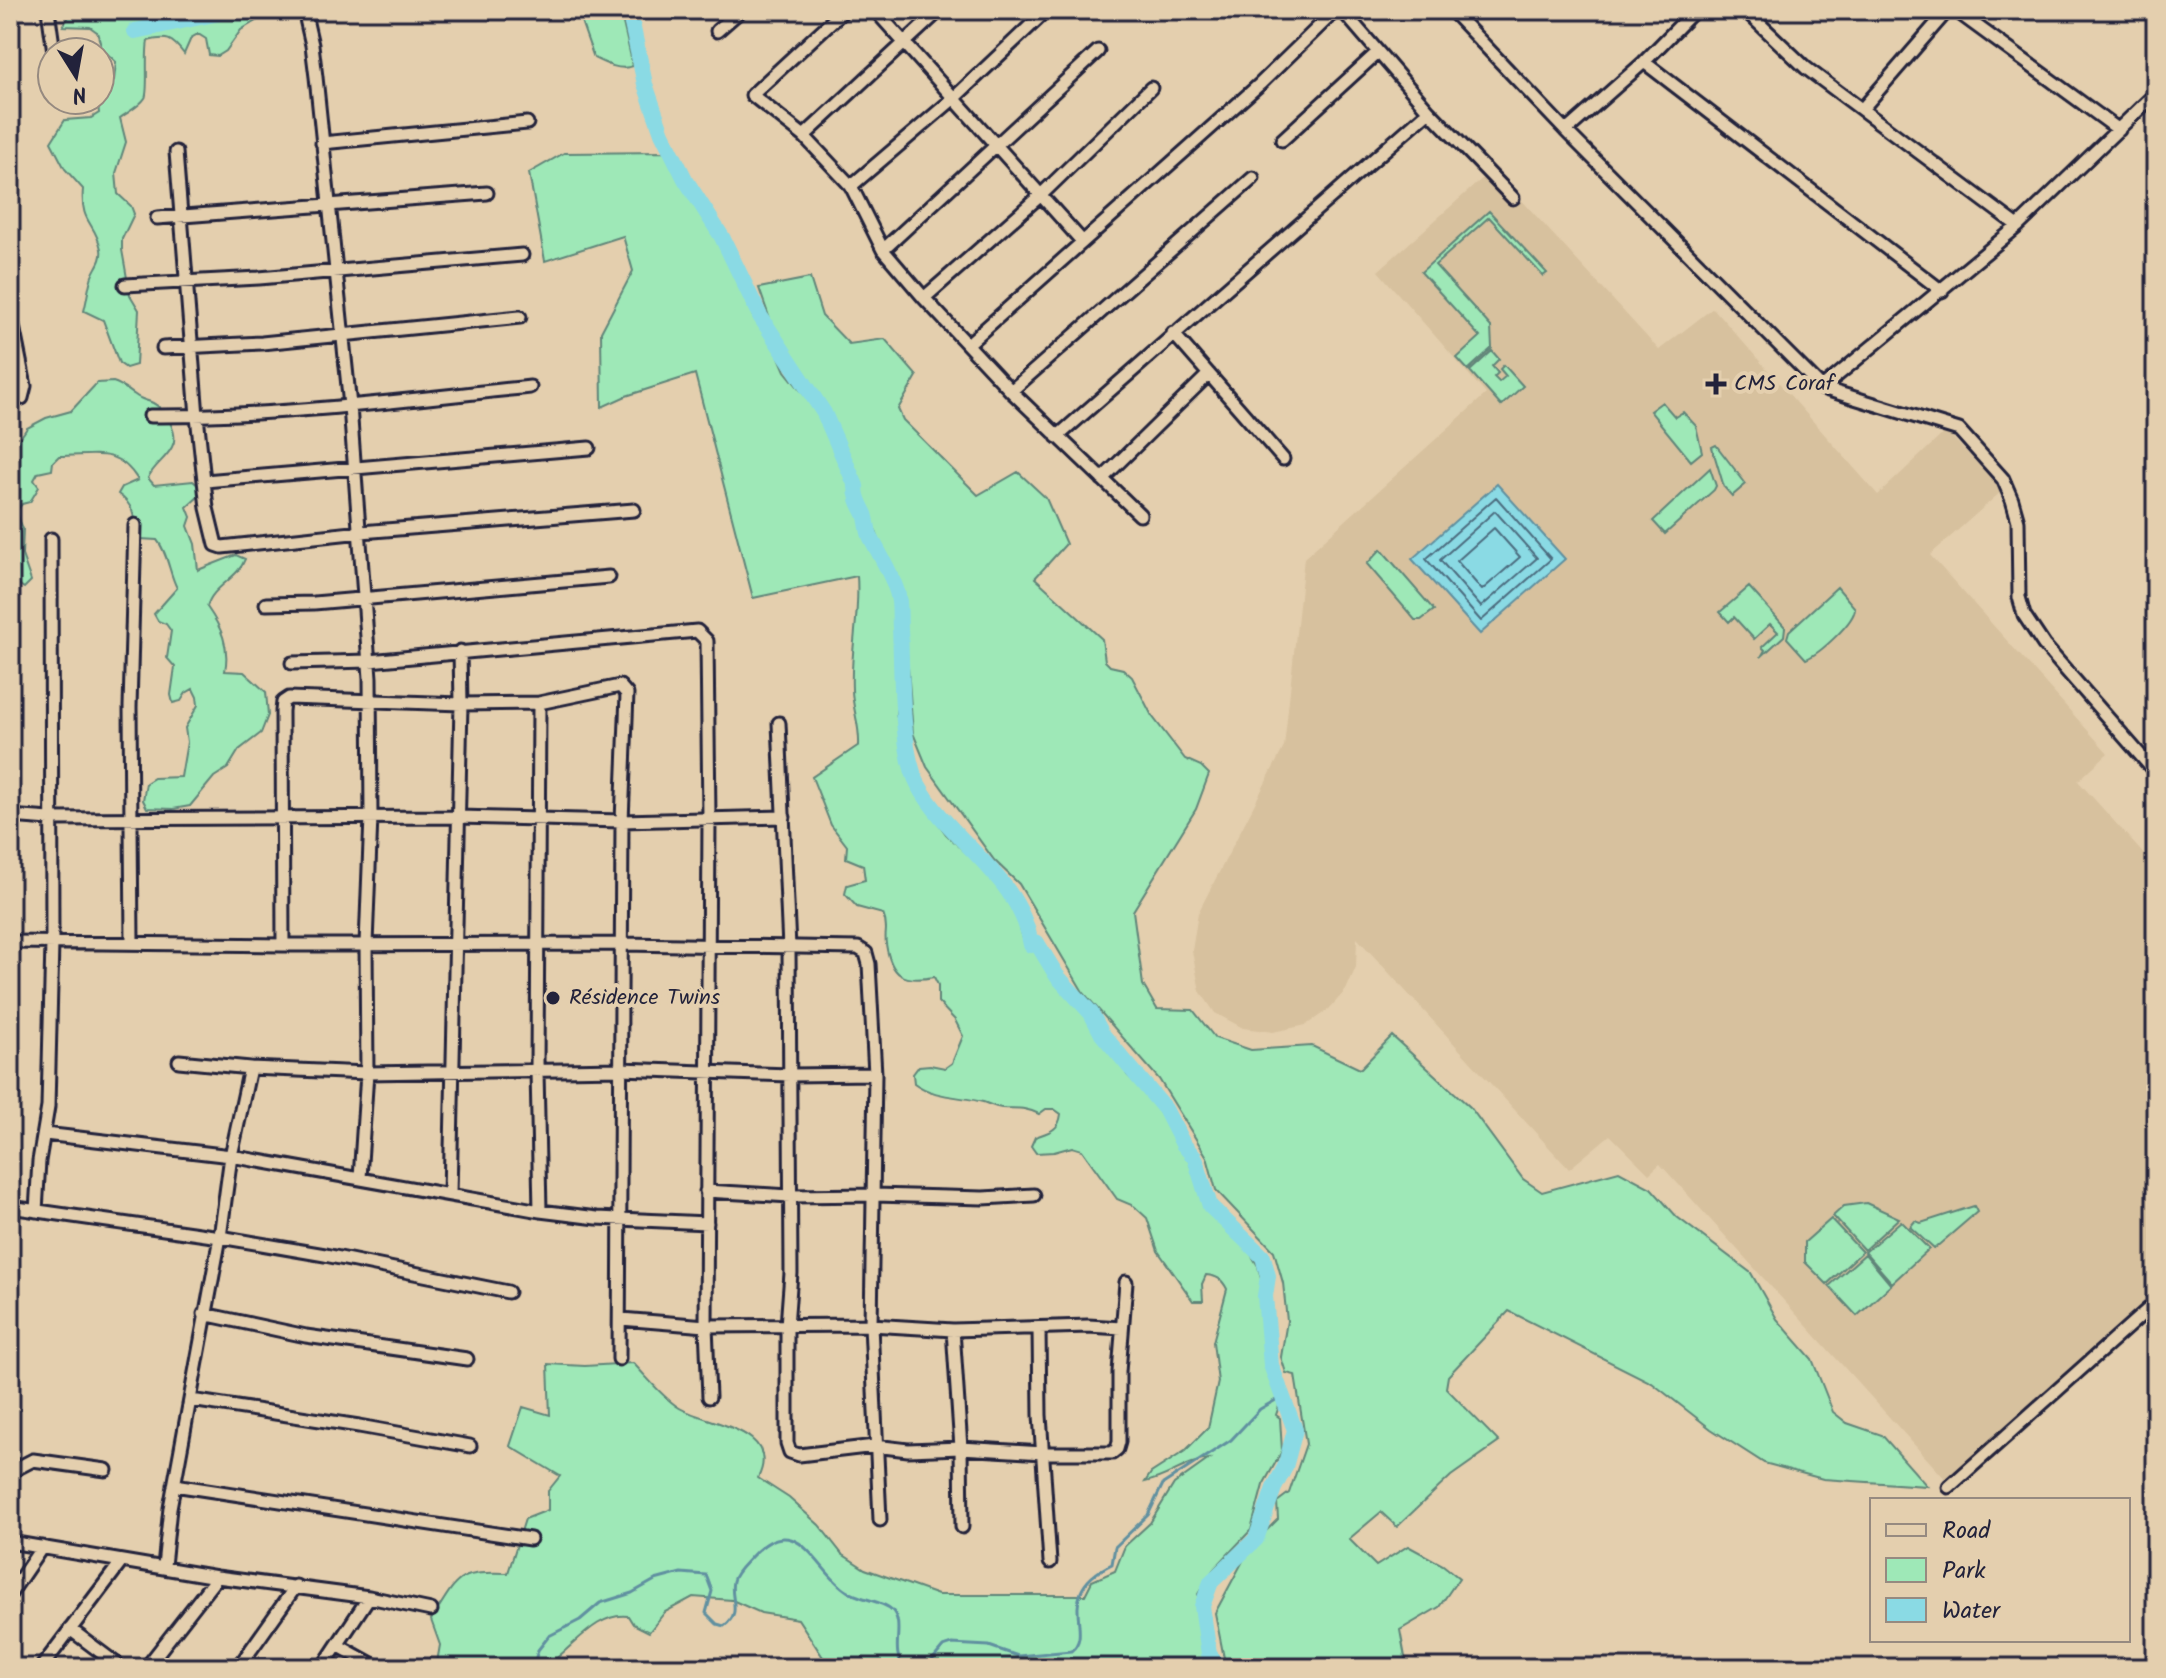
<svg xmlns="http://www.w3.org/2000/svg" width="2166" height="1678" font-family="Kalam,sans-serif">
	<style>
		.built { fill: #d7c19e }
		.green { fill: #9ee8b7; stroke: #608579; stroke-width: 2 }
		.water { fill: #8adae4; stroke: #6090a0; stroke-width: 2 }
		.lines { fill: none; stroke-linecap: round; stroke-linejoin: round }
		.shore { stroke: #4c6c7f; stroke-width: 2 }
		.stream { stroke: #6090a0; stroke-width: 3 }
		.river { stroke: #8adae4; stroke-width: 16 }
		.minor-casing { stroke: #22223b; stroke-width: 17 }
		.minor { stroke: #e4cfae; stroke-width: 11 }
		.poi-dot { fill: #22223b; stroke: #e4cfae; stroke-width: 3 }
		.labels { text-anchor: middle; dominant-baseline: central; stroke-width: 8; stroke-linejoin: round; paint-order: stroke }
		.poi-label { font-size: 22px; fill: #22223b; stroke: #e4cfae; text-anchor: start }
	</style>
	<rect width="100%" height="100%" fill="#e4cfae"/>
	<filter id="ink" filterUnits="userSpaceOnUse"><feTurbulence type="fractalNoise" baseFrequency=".0125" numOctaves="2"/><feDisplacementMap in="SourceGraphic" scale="16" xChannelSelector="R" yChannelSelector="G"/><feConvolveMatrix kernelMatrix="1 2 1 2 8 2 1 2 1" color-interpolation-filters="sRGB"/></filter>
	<g filter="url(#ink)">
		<!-- built -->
		<path class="built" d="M1493 169 1659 350 1713 308 1878 495 1946 431 2003 490 1930 555 2108 753 2078 781 2156 868V1293L1948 1482 1660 1164 1649 1174 1610 1135 1569 1169 1357 938 1356 967 1346 990 1329 1009 1306 1025 1273 1032 1243 1028 1215 1013 1200 991 1192 951 1198 913 1284 747 1304 558 1486 394 1378 271Z"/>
		<!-- green -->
		<path class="green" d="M73 10H274L241 30 226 51 218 56 209 55 206 39 198 34 191 38 184 54C172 38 167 36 148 41 145 55 149 92 145 98 140 106 128 112 120 118L126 142 116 173 118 194 131 206 134 214 122 239V250L130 295 139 310 136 365 126 368 119 363 103 320 84 311C87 300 88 289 91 279 94 268 103 261 101 249 95 221 80 224 83 189L65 169 51 142 65 120 91 118 99 113 97 100H100V81L108 85 114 80 116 62 102 49 97 32 90 27 63 26Z
			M581 10H620L633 66C620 71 606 64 594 58L582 24Z
			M668 152 688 190 695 196 744 292 753 317 773 343 785 371 817 411 832 437 847 475 866 536 882 565 895 605 898 659 896 712 904 762 918 795 946 834 996 881 1018 920 1025 946 1039 954 1052 977 1089 1019 1098 1037 1123 1066 1127 1075 1151 1099 1188 1159 1205 1205 1249 1251 1258 1266 1262 1283 1266 1358 1279 1406 1276 1415 1280 1418 1282 1451 1263 1485 1251 1530 1213 1570 1198 1594 1202 1645 1207 1659 1214 1668H830L798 1619 761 1613 732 1600 693 1597 665 1612 649 1632 633 1624 628 1616C593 1611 567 1658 540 1668H436L440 1645 431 1620C458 1578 455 1571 508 1573L525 1519 548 1510V1491L560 1476 510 1446 523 1407 550 1415 548 1364 585 1366 633 1363C647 1377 661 1396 678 1407 704 1424 783 1428 758 1478L789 1498 819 1525 842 1554 865 1569 938 1595H1085L1092 1581 1115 1571 1125 1546 1150 1523 1174 1484 1209 1459C1186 1461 1168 1478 1145 1482L1151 1473 1185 1451 1208 1428 1218 1382 1213 1342 1227 1289C1222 1279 1217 1276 1206 1275L1202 1284 1203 1301H1193L1158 1251 1147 1218 1134 1206 1117 1199 1082 1150 1072 1147 1054 1152 1036 1153 1031 1146 1035 1137C1049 1132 1059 1131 1061 1114L1054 1109H1046L1039 1114C1025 1107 1017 1109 1002 1108 995 1107 989 1104 983 1102 960 1096 934 1098 914 1083L913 1074 919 1066 930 1065 945 1068 952 1063 963 1036 955 1020 938 1002V985L934 977C903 983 891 976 886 944 884 931 889 928 883 914L857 907 845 894 847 885 865 880 863 865 846 858 847 846 831 825 812 777 859 745C860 724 852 708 852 689 850 651 860 614 857 576L753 598 695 374 626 396 602 407 601 332 633 271 623 236 545 261 529 173 564 153Z
			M1489 211 1547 273 1543 276 1489 217 1435 265 1491 327 1492 348 1468 370 1457 358 1480 337 1421 272Z
			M810 278 822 316 849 344 885 339 917 376 898 409 903 420 978 495 1018 472 1046 498 1066 544 1035 578 1102 639 1105 661 1110 666 1123 669 1132 677 1152 716 1185 759 1201 766 1209 774 1196 809 1133 911 1143 985 1157 1009 1193 1010 1215 1038 1251 1050 1312 1046 1360 1069 1392 1036 1470 1107 1523 1179 1542 1192 1619 1171 1651 1188 1677 1217 1751 1273 1777 1319 1812 1359 1833 1412 1847 1423 1882 1435 1927 1486 1823 1479 1764 1463 1711 1429 1652 1383 1509 1311 1448 1376 1446 1388 1499 1442 1451 1476 1397 1527 1381 1512 1349 1539 1376 1566 1408 1546 1443 1565 1459 1578 1439 1607 1400 1630 1407 1668H1226L1215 1613 1251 1546 1278 1519 1277 1502 1289 1493 1306 1444 1295 1375 1286 1373 1281 1357 1287 1321 1283 1283 1274 1251 1216 1190 1207 1157 1159 1079 1083 992 1019 884 994 860 927 767 913 733 903 601 836 429 772 325 759 288Z
			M1492 351 1499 359 1492 366 1498 373 1494 377 1499 382 1506 376 1500 369 1504 365 1523 386 1501 406 1470 371Z
			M113 382C123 385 127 390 135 395 141 400 147 400 153 403 165 409 180 434 172 447 166 459 154 465 148 478L154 485 193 481 200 487V495L187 507 191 517 188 526 195 544 198 570 236 555 245 559C238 579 212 586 207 607 221 627 230 646 225 671L244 672 266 692 268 715 261 733 239 750 228 768 214 777 190 806 173 809 147 808 143 800 146 783 154 778 181 777 187 742 185 728 198 705 197 697 193 689 186 693 181 701 173 703 171 695 175 667 167 658 171 631 166 624 158 621 154 614 177 588C169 573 168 553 157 540L140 539 135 533C135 516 133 504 118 494L122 487 138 480C117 446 95 456 59 456L53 462 52 470 38 473 34 480 39 487 30 502 22 504 16 511 23 529 22 555 31 581 24 588 10 578V453L27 428 46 418 71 411 97 383Z
			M1662 402 1675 417 1683 412 1696 426 1702 452 1691 461 1650 411Z
			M1716 445 1746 484 1732 496 1724 487 1712 447Z
			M1710 468 1716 486 1714 490 1665 534 1653 521Z
			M1381 549 1434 610 1421 620H1415L1367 564Z
			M1749 587 1785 627 1784 636 1761 657 1765 650 1762 647 1778 632 1770 624 1754 639 1734 617 1729 622 1720 612Z
			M1837 587 1855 608C1855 622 1819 654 1806 659L1787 638 1789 631Z
			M1866 1203 1899 1218 1864 1250 1833 1216 1844 1206Z
			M1974 1206 1977 1212 1934 1249 1910 1227 1915 1221 1921 1223Z
			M1831 1219 1862 1252 1827 1284 1805 1262V1242Z
			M1901 1221 1929 1249 1892 1283 1865 1252Z
			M1865 1254 1891 1285 1857 1316 1829 1286Z"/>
		<!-- water -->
		<path class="water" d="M1497 484 1565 559 1480 634 1412 559Z"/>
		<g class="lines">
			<!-- shore -->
			<path class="shore" d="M1496 497 1551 559 1481 621 1426 559Z
				M1495 511 1537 558 1481 607 1440 560Z
				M1494 528 1520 557 1482 590 1457 561Z"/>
			<!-- stream -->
			<path class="stream" d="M533 1668 538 1650 549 1636 580 1620 600 1603 632 1593 655 1580 681 1573 706 1575 712 1591 706 1613 717 1624 724 1626C743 1612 729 1599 733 1581 735 1572 745 1564 751 1557 798 1506 815 1571 847 1591 858 1599 884 1601 892 1610 906 1625 889 1651 904 1667L911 1668
				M918 1668 928 1665 943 1647 952 1644 989 1646 1018 1656 1071 1651C1096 1633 1051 1593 1112 1564L1115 1547 1148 1515 1163 1484 1231 1440 1260 1409 1283 1396"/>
			<!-- river -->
			<path class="river" d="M629 10 645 84 662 133 685 179 722 237 760 316 824 413 856 486C856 498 860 504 865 514 868 522 867 531 871 538 880 555 891 572 897 592 901 603 899 617 900 628 902 668 900 751 918 784 950 843 1020 875 1031 945L1037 943 1057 976 1091 1013 1102 1034 1165 1109 1183 1144 1195 1158 1210 1206 1263 1257 1268 1276 1265 1296 1271 1365 1295 1430 1285 1467 1274 1488 1256 1539 1211 1582 1202 1606 1209 1654 1219 1668
				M135 31 233 10"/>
			<!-- minor casing -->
			<g class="minor-casing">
				<path id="minor" d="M48 10 54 52
					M304 10 312 45 316 77 350 406 370 678 371 817 366 944 367 1073 360 1178
					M844 10 752 95 804 136 851 186 953 99 1047 10
					M875 10 1081 240
					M1342 10 1429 111 1513 198
					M1451 10 1566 131 1822 388 1959 430 2003 479 2012 500 2018 521 2019 597 2024 615 2044 645 2156 773
					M1745 10 1806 68 2018 226
					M1955 10 2119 130
					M1351 20 1360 10
					M717 31 741 10
					M1644 62 1942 291
					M1863 108 1948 10
					M1566 131 1644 62 1695 10
					M804 136 940 10
					M1282 140 1378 52
					M322 143 527 123
					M176 152 197 416 207 508 216 545 222 547 361 532 634 510
					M851 186 883 250 924 298 1011 391 1140 515
					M157 218 487 193
					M883 250 1098 51
					M125 285 259 278 522 255
					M924 298 1042 194 1151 88
					M10 311 25 386 22 398 10 400
					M1173 333 1283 459
					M968 344 1260 84 1336 10
					M163 348 262 343 520 317
					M1822 388 2018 226 2156 93
					M1011 391 1253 178
					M150 416C277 417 404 400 530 387
					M1057 437 1429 111
					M1102 479 1209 374
					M205 481 589 448
					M266 604 314 603 609 577
					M292 663 369 661 697 631 707 641 709 818 706 1326 709 1397
					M539 703 537 1071 540 1211
					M779 723 789 948 791 1273 787 1326V1443L790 1452 799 1455 875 1446 908 1450 961 1448 1043 1453H1112L1117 1449 1119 1442V1372L1126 1282
					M10 816 50 819 458 817 622 821 784 817
					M10 942 283 945 623 944 858 948 866 953 869 964 875 1074 871 1325 880 1520
					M132 943 130 707 135 525
					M283 945 282 711 283 702 289 698 461 704 539 703 620 686 627 694 622 821 619 1359
					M179 1061 250 1068 367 1073 621 1069 790 1075 875 1074
					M250 1068 231 1156 220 1237 325 1255 508 1292
					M45 1134 231 1156 540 1211 597 1218 707 1223
					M706 1191 790 1196 875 1195 983 1198 1034 1195
					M450 1194 461 704 460 651
					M10 1207 220 1237 170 1508 164 1566
					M36 1211 39 1161 48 1107 52 943 51 539
					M204 1314 306 1336 467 1359
					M621 1319 706 1326 871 1325 953 1330 1088 1326 1122 1328
					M1039 1329 1040 1415 1050 1562
					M953 1330 961 1448 962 1527
					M191 1400 359 1426 470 1446
					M10 1472 33 1460 106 1470
					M174 1485 530 1539
					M1949 1487 2156 1302
					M10 1542 217 1577 369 1597 431 1610
					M10 1594 42 1547
					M70 1629 122 1668
					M339 1646 379 1668
					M41 1668 122 1561
					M146 1668 217 1577
					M238 1668 296 1586
					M322 1668 369 1597"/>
			</g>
			<!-- minor -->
			<use href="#minor" class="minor"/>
		</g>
	</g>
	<!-- markers -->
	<g class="poi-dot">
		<path d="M1712 372h8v8h8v8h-8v8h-8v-8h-8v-8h8z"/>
		<circle cx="553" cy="998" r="8"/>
	</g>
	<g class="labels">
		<!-- poi labels -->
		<g class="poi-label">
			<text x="1734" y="384">CMS Coraf</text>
			<text x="569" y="998">Résidence Twins</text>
		</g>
	</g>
	<!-- margin -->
	<rect width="2166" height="1678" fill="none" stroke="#e4cfae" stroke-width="40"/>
	<rect x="20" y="20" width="2126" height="1638" fill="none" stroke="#22223b" stroke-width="3" filter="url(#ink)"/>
	<!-- legend -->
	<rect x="1870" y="1498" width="260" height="144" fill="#e4cfae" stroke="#968a80" stroke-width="2"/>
	<rect x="1886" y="1524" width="40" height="12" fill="#e4cfae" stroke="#968a80" stroke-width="2"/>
	<text x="1942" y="1538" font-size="24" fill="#22223b">Road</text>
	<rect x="1886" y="1558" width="40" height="24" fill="#9ee8b7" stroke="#968a80" stroke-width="2"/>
	<text x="1942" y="1578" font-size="24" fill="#22223b">Park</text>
	<rect x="1886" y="1598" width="40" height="24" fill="#8adae4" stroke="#968a80" stroke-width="2"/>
	<text x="1942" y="1618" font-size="24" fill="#22223b">Water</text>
	<!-- north arrow -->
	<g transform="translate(76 76) rotate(169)"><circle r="38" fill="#e4cfae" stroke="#968a80" stroke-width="2"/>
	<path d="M0-6L14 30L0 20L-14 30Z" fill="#22223b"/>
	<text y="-12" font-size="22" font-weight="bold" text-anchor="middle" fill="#22223b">N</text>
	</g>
</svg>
